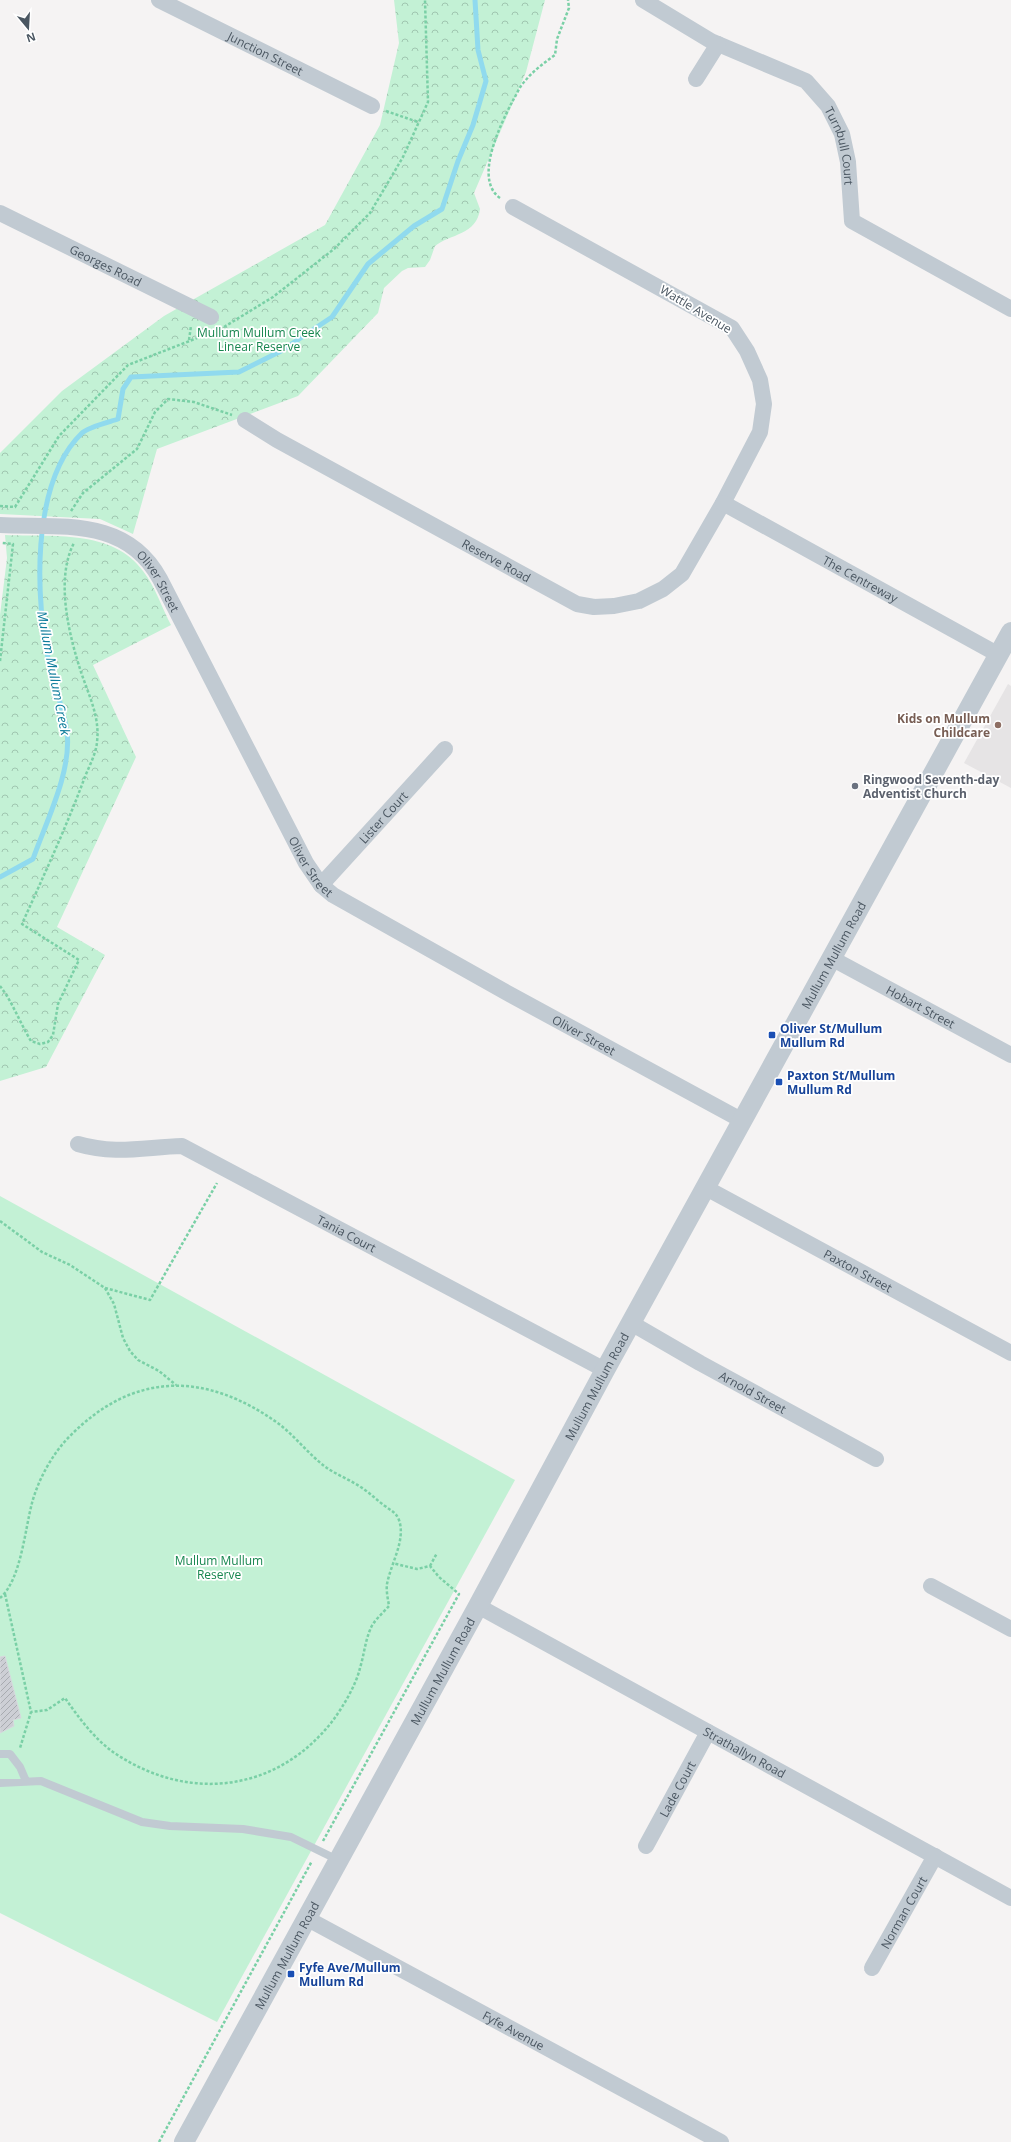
<svg xmlns="http://www.w3.org/2000/svg" width="1011" height="2142" font-family="'Open Sans',sans-serif">
	<style>
		.education { fill: #e6e4e5 }
		.forest { fill: url(#forest-crowns) }
		.park { fill: #c3f1d5 }
		.lines { fill: none; stroke-linecap: round; stroke-linejoin: round }
		.stream { stroke: #90daee; stroke-width: 5 }
		.building { fill: url(#building-hatch); stroke: #d7d9de }
		.path { stroke: #7ad0a6; stroke-width: 2.5; stroke-dasharray: 3 2; stroke-linecap: butt }
		.service { stroke: #c1cad2; stroke-width: 8 }
		.minor { stroke: #c1cad2; stroke-width: 16 }
		.tertiary { stroke: #c1cad2; stroke-width: 20 }
		.education-dot { fill: #8d6e63; stroke: #fff; stroke-width: 1.5 }
		.worship-dot { fill: #6b7280; stroke: #fff; stroke-width: 1.5 }
		.transit-dot { fill: #1a4fb4; stroke: #fff; stroke-width: 1.5 }
		.labels { text-anchor: middle; dominant-baseline: central; stroke-width: 3.5; stroke-linejoin: round; paint-order: stroke }
		.street-label { font-size: 12px; fill: #4a5661; stroke: #fff }
		.park-label { font-size: 12px; fill: #17864f; stroke: #fff }
		.education-label { font-size: 12px; font-weight: bold; fill: #785e54; stroke: #fff; text-anchor: end }
		.worship-label { font-size: 12px; font-weight: bold; fill: #5b616d; stroke: #fff; text-anchor: start }
		.transit-label { font-size: 12px; font-weight: bold; fill: #164399; stroke: #fff; text-anchor: start }
		.water-label { font-size: 13px; font-style: italic; fill: #0c7c9b; stroke: #fff }
	</style>
	<defs>
		<pattern id="forest-crowns" width="20" height="18" patternUnits="userSpaceOnUse"><rect width="20" height="18" fill="#c3f1d5"/><path d="M2 6a3 3 0 1 1 6 0M12 15a3 3 0 1 1 6 0" fill="none" stroke="#a0c6b0"/></pattern>
		<pattern id="building-hatch" width="6" height="6" patternUnits="userSpaceOnUse"><rect width="6" height="6" fill="#cdcfd5"/><path d="M-1 1l2-2M0 6l6-6M5 7l2-2" fill="none" stroke="#a8abb0"/></pattern>
	</defs>
	<rect width="100%" height="100%" fill="#f5f3f3"/>
	<!-- education -->
	<path class="education" d="M1008 684 1011 686V788L964 763Z"/>
	<!-- forest -->
	<path class="forest" d="M394 0H545L526 72 474 193 480 209C477 235 450 234 435 246L430 260 425 267 408 268 402 271 384 288 378 313 298 396 157 449 133 534 100 519 0 514V453L62 391 164 316 325 225 380 125 399 43Z
		M5 535C51 537 113 529 143 571 155 586 162 608 171 625L93 665 136 757 57 927 105 955 46 1067 0 1081V615L7 558Z"/>
	<!-- park -->
	<path class="park" d="M0 1196 515 1480 217 2022 0 1913Z"/>
	<g class="lines">
		<!-- stream -->
		<path class="stream" d="M0 877 33 859C46 822 72 771 67 732 64 710 55 689 50 667 35 602 30 483 82 433 88 427 109 422 118 419L123 389 131 377 239 372 281 351 332 317 368 264 414 226 442 209 458 161 473 125 486 81 478 50 475 0"/>
	</g>
	<!-- building -->
	<path class="building" d="M5 1656 21 1718 13 1720 14 1726 0 1733V1657Z"/>
	<g class="lines">
		<!-- path -->
		<path class="path" d="M386 111 418 122
			M500 198C473 179 501 124 512 102 516 96 519 87 525 81 533 71 544 63 555 55L557 39 569 8 568 0
			M224 327 273 297 334 249 370 213 403 157 428 102 425 0
			M189 340 191 326
			M0 506 15 507 59 436 128 365 210 333
			M71 511 83 493 137 449 155 412 168 399 194 402 232 415
			M0 661 13 544 2 543
			M0 986C12 1001 20 1023 31 1041L40 1044 48 1042 53 1035 58 1004 79 960 22 924C43 877 65 830 83 782 87 770 96 755 97 742 100 717 89 696 81 672 69 635 55 579 74 543
			M0 1221 42 1252 70 1265 105 1288 114 1304 123 1338 130 1351 138 1360 159 1371 176 1385
			M105 1288 150 1300 217 1183
			M430 1566 437 1553
			M5 1594 31 1712 20 1748
			M0 1598C21 1580 25 1529 32 1503 38 1480 53 1453 69 1437 133 1371 206 1371 279 1424 296 1437 310 1456 327 1468 339 1476 353 1481 365 1490 372 1495 378 1501 385 1506 391 1511 396 1512 399 1520 406 1540 391 1563 387 1584 386 1591 388 1599 389 1606 383 1613 373 1621 370 1630 365 1642 364 1655 360 1668 356 1685 344 1705 334 1719 279 1792 190 1803 116 1754 95 1740 79 1718 65 1698L47 1710 31 1712
			M323 1841 459 1594 439 1577 430 1566 417 1569 392 1563
			M159 2142 312 1861"/>
		<!-- service -->
		<path class="service" d="M0 1754H10L20 1767 26 1781
			M0 1783 41 1781 142 1822 170 1826 243 1829 291 1837 338 1860"/>
		<!-- minor -->
		<g class="minor">
			<path id="s1" d="M159 0 372 106"/>
			<path id="s2" d="M643 0 711 41 806 81 828 106 842 134 848 162 852 221 1011 309"/>
			<path d="M696 79 718 44"/>
			<path id="s3" d="M0 213 211 317"/>
			<path id="s4" d="M245 420 277 440 577 604 594 607 614 606 639 601 663 589 682 574 723 503 760 432 764 404 760 380 747 351 732 328 513 207"/>
			<path id="s5" d="M723 503 999 655"/>
			<path id="s6" d="M0 525C60 528 126 516 160 579L306 863 321 885 333 895 511 995 743 1121"/>
			<path id="s7" d="M321 885 445 749"/>
			<path id="s8" d="M831 958 1011 1055"/>
			<path id="s9" d="M78 1144C115 1155 145 1147 182 1146L605 1370"/>
			<path id="s10" d="M706 1188 1011 1353"/>
			<path id="s11" d="M631 1323 700 1363 876 1459"/>
			<path d="M931 1586 1011 1629"/>
			<path id="s12" d="M478 1606 1011 1898"/>
			<path id="s13" d="M646 1846 708 1732"/>
			<path id="s14" d="M306 1918 721 2142"/>
			<path id="s15" d="M872 1968 935 1856"/>
		</g>
		<!-- tertiary -->
		<path class="tertiary" id="s16" d="M184 2142 478 1606 605 1370 1011 632"/>
	</g>
	<!-- markers -->
	<circle class="education-dot" cx="998" cy="725" r="4"/>
	<circle class="worship-dot" cx="855" cy="786" r="4"/>
	<g class="transit-dot">
		<rect x="768" y="1031" width="8" height="8" rx="2"/>
		<rect x="775" y="1078" width="8" height="8" rx="2"/>
		<rect x="287" y="1970" width="8" height="8" rx="2"/>
	</g>
	<g class="labels">
		<!-- street labels -->
		<g class="street-label">
			<text stroke="none"><textPath href="#s1" startOffset="119">Junction Street</textPath></text>
			<text stroke="none"><textPath href="#s2" startOffset="258">Turnbull Court</textPath></text>
			<text stroke="none"><textPath href="#s3" startOffset="118">Georges Road</textPath></text>
			<text transform="translate(696 309) rotate(31)">Wattle Avenue</text>
			<text stroke="none"><textPath href="#s4" startOffset="288">Reserve Road</textPath></text>
			<text stroke="none"><textPath href="#s5" startOffset="157">The Centreway</textPath></text>
			<text stroke="none"><textPath href="#s6" startOffset="180">Oliver Street</textPath></text>
			<text stroke="none"><textPath href="#s7" startOffset="92">Lister Court</textPath></text>
			<text stroke="none"><textPath href="#s6" startOffset="504">Oliver Street</textPath></text>
			<text stroke="none"><textPath href="#s16" startOffset="1353">Mullum Mullum Road</textPath></text>
			<text stroke="none"><textPath href="#s8" startOffset="102">Hobart Street</textPath></text>
			<text stroke="none"><textPath href="#s6" startOffset="828">Oliver Street</textPath></text>
			<text stroke="none"><textPath href="#s9" startOffset="291">Tania Court</textPath></text>
			<text stroke="none"><textPath href="#s10" startOffset="173">Paxton Street</textPath></text>
			<text stroke="none"><textPath href="#s16" startOffset="861">Mullum Mullum Road</textPath></text>
			<text stroke="none"><textPath href="#s11" startOffset="140">Arnold Street</textPath></text>
			<text stroke="none"><textPath href="#s16" startOffset="537">Mullum Mullum Road</textPath></text>
			<text stroke="none"><textPath href="#s12" startOffset="304">Strathallyn Road</textPath></text>
			<text stroke="none"><textPath href="#s13" startOffset="65">Lade Court</textPath></text>
			<text stroke="none"><textPath href="#s15" startOffset="64">Norman Court</textPath></text>
			<text stroke="none"><textPath href="#s16" startOffset="213">Mullum Mullum Road</textPath></text>
			<text stroke="none"><textPath href="#s14" startOffset="236">Fyfe Avenue</textPath></text>
		</g>
		<!-- park labels -->
		<g class="park-label">
			<text x="259" y="332">Mullum Mullum Creek<tspan x="259" dy="14">Linear Reserve</tspan></text>
			<text x="219" y="1560">Mullum Mullum<tspan x="219" dy="14">Reserve</tspan></text>
		</g>
		<!-- education labels -->
		<g class="education-label">
			<text x="990" y="718">Kids on Mullum<tspan x="990" dy="14">Childcare</tspan></text>
		</g>
		<!-- worship labels -->
		<g class="worship-label">
			<text x="863" y="779">Ringwood Seventh-day<tspan x="863" dy="14">Adventist Church</tspan></text>
		</g>
		<!-- transit labels -->
		<g class="transit-label">
			<text x="780" y="1028">Oliver St/Mullum<tspan x="780" dy="14">Mullum Rd</tspan></text>
			<text x="787" y="1075">Paxton St/Mullum<tspan x="787" dy="14">Mullum Rd</tspan></text>
			<text x="299" y="1967">Fyfe Ave/Mullum<tspan x="299" dy="14">Mullum Rd</tspan></text>
		</g>
		<!-- water labels -->
		<g class="water-label">
			<text transform="translate(54 673) rotate(79)">Mullum Mullum Creek</text>
		</g>
	</g>
	<!-- north arrow -->
	<g transform="translate(28 28) rotate(162)" stroke="#ffffff" stroke-width="3" paint-order="stroke">
	<path d="M0-3L7 15L0 10L-7 15Z" fill="#4a5661"/>
	<text y="-6" font-size="11" font-weight="bold" text-anchor="middle" fill="#4a5661">N</text>
	</g>
</svg>
